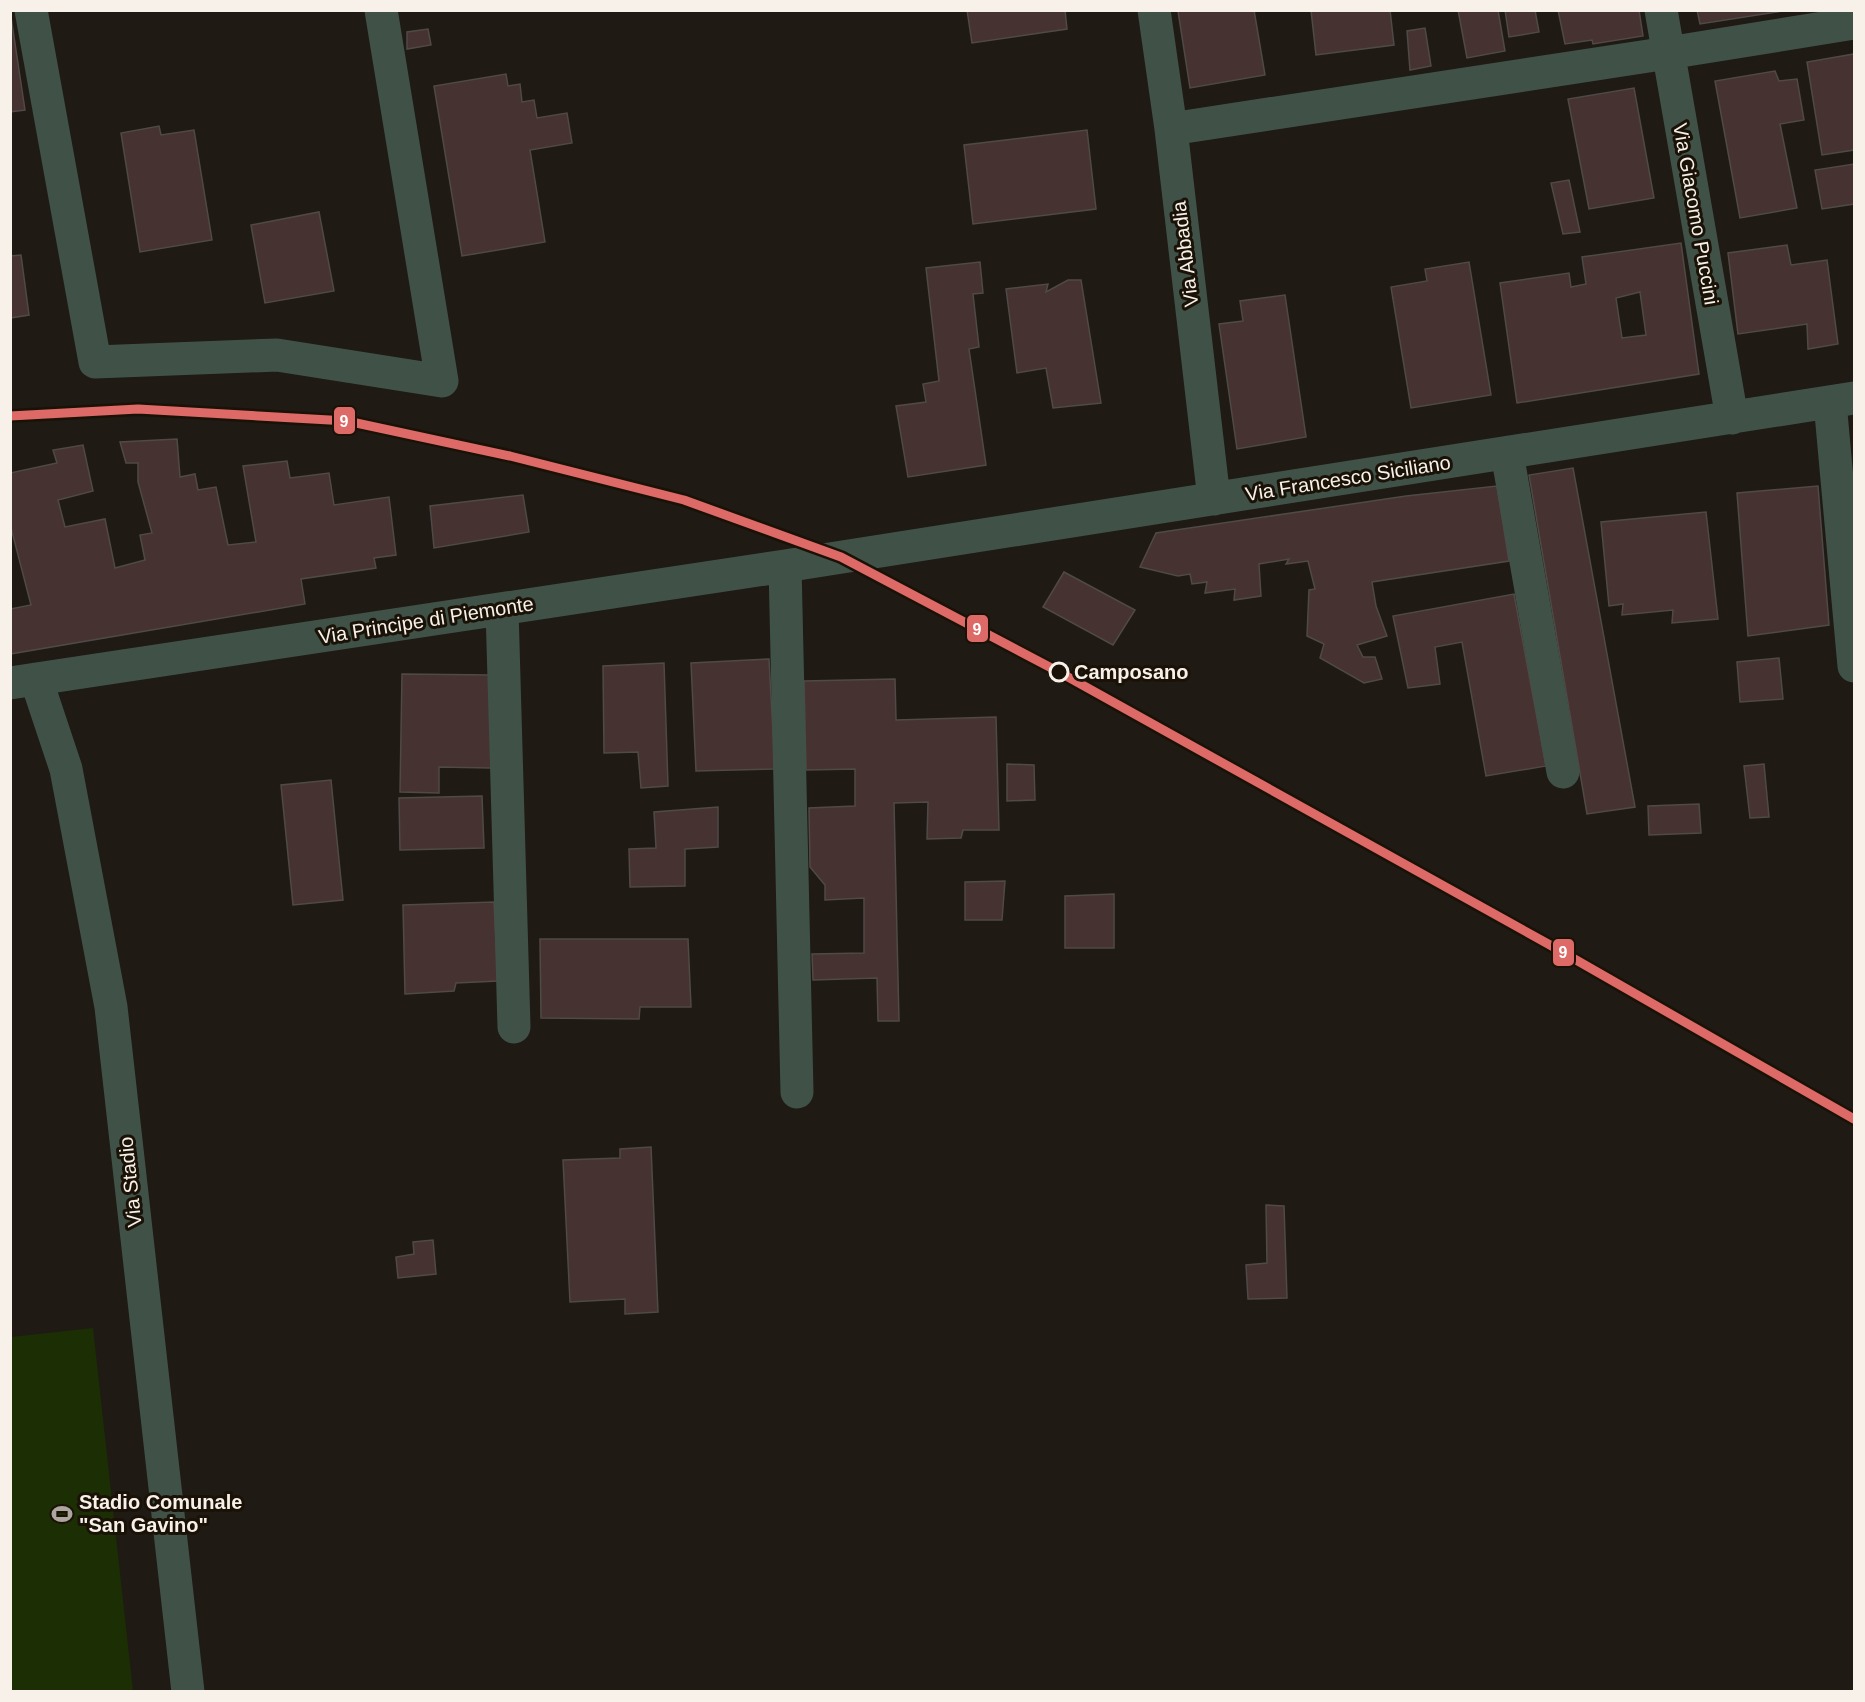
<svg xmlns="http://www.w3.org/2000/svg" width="1865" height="1702" font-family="Arial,sans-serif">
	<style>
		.green { fill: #1c2e03 }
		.building { fill: #463231; stroke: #4f4a46; stroke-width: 1.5; fill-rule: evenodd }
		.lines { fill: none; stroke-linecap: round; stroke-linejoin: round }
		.minor { stroke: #405248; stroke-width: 33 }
		.rail-1-casing { stroke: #1a1207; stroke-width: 14 }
		.rail-1 { stroke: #dd6a67; stroke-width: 9 }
		.stop-dot { fill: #1a1207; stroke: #f7f1e9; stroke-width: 3 }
		.labels { text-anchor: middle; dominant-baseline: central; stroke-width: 6; stroke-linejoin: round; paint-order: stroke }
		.street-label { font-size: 20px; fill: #f7f1e9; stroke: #1a1207 }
		.stop-label { font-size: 20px; font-weight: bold; fill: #f7f1e9; stroke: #1a1207; text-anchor: start }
		.poi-label { font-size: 20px; font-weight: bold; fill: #f7f1e9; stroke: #1a1207; text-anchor: start }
		.line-badge { stroke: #1a1207; stroke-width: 2 }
		.badge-label { font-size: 16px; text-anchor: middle; font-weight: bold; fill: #fff }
	</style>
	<rect width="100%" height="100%" fill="#1f1a14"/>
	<!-- green -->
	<path class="green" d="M93 1328 133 1691H11V1337Z"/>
	<!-- building -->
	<path class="building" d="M10 10 25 110 10 112Z
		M967 10H1065L1067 29 972 43Z
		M1184 10H1254L1265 75 1190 88 1178 11Z
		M1311 10H1390L1394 45 1316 55Z
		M1458 10H1498L1505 51 1467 58Z
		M1505 10H1535L1539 32 1509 37Z
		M1558 10H1639L1643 36 1593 44 1592 40 1565 44Z
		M1697 10H1789L1700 24Z
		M1425 28 1431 66 1410 70 1407 31Z
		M428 29 431 45 407 49V32Z
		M1854 54V150L1822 155 1807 62Z
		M1775 71 1779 81 1797 79 1804 120 1780 124 1797 208 1740 218 1715 81Z
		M506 74 508 86 520 84 522 102 534 100 537 118 567 113 572 143 530 150 545 242 462 256 434 86Z
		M1634 88 1654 198 1589 209 1568 99Z
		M159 126 161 135 194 130 212 240 140 252 121 133Z
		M1087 130 1096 209 973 224 964 145Z
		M1854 164V204L1822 209 1815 170Z
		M1569 180 1580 232 1563 234 1551 183Z
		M319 212 334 291 265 303 251 225Z
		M1681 243 1699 374 1517 403 1500 283 1569 273 1571 287 1586 284 1582 257ZM1640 292 1646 335 1622 338 1616 298Z
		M1787 245 1791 265 1827 260 1838 344 1808 349 1807 324 1738 334 1728 253Z
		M21 255 29 315 10 318V256Z
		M980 262 983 293 973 294 979 347 969 349 986 465 908 477 896 406 926 402 923 384 939 381 926 268Z
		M1469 262 1491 395 1411 408 1391 287 1427 281 1425 269Z
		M1068 280H1081L1101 403 1053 408 1046 368 1017 373 1006 289 1048 284 1046 292Z
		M1285 295 1306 437 1237 449 1219 324 1243 321 1240 301Z
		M177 439 180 477 195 474 198 490 216 487 228 545 256 542 243 466 287 461 290 478 329 473 334 505 389 497 396 555 374 558 376 568 301 579 305 604 10 654V609L31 605 10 524V473L57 463 53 450 83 445 93 491 58 500 65 527 105 519 115 568 145 560 140 535 152 533 138 482V463H126L120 442Z
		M1573 468 1635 807 1587 814 1529 475Z
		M1497 486 1509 561 1372 582 1376 606 1387 636 1357 645 1363 657H1375L1382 679 1364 683 1320 658 1324 644 1307 636 1309 590 1315 589 1308 561 1286 564 1289 559 1259 564 1261 596 1234 600 1235 589 1205 593 1207 582 1192 584 1190 574 1178 576 1140 567 1156 533 1406 496Z
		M1818 486 1829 625 1748 636 1737 493Z
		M523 495 529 532 434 548 430 506Z
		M1706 512 1718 619 1672 623 1673 610 1622 615 1623 604 1609 606 1601 522Z
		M1064 572 1135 610 1113 645 1043 607Z
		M1514 594 1546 766 1486 776 1462 642 1435 647 1440 684 1408 688 1393 616Z
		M1779 658 1783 699 1740 702 1737 662Z
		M769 659 775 769 696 771 691 663Z
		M664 663 668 786 641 788 638 752 604 753 603 666Z
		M402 674 491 675V768L439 767V793L400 792Z
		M895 679 896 720 996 717 999 830H963L961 838 927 839 928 802 894 803 899 1021H878L877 978 813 980 812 954 864 953V898L825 900V885L810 867 809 808 855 806V769L806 770 804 681Z
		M1007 764 1034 765 1035 800 1007 801Z
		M1764 764 1769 817 1750 818 1744 766Z
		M331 780 343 900 293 905 281 785Z
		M482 796 484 848 400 850 399 798Z
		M1699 804 1701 833 1649 835 1648 806Z
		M718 807V847L685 849V886L630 887 629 849 656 848 654 812Z
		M1005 881 1002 920H965V882Z
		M1114 894V948H1065V896Z
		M494 902 498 981 456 983 454 991 405 994 403 905Z
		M540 939H688L691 1007H640L639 1019 541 1018Z
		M651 1147 658 1312 625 1314V1299L570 1302 563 1160 620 1158V1149Z
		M1266 1205 1284 1206 1287 1298 1248 1299 1246 1265 1267 1263Z
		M433 1240 436 1274 398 1278 396 1257 414 1254 413 1242Z"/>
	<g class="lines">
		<!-- minor -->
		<path class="minor" d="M31 10 95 362 277 355 442 381 381 10
			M1154 10 1171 129 1214 499
			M1661 10 1732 418
			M1171 129 1668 53 1854 23
			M1830 402 1854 666
			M1507 453 1563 772
			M785 566 797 1092
			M502 609 514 1027
			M36 679 66 769 111 1007 188 1692
			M10 683 785 566 1854 398"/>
		<!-- rail-1 casing -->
		<g class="rail-1-casing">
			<path id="rail-1" d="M10 416 138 409 347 421 510 456 684 500 841 557 1059 672 1550 945 1854 1119"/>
		</g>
		<!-- rail-1 -->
		<use href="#rail-1" class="rail-1"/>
	</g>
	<!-- icons -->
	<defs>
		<g id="stadium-bare" transform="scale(1.62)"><path d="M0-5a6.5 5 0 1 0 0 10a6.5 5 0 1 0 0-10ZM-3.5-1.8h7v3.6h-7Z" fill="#aba69e" stroke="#1a1207" stroke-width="2.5" paint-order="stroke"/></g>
	</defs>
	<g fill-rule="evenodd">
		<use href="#stadium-bare" x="62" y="1514"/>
	</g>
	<!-- markers -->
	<circle class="stop-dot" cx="1059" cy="672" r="9"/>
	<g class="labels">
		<!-- street labels -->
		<g class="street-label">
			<text transform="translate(1696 214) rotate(80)">Via Giacomo Puccini</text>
			<text transform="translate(1185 254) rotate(-97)">Via Abbadia</text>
			<text transform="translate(1348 478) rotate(-9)">Via Francesco Siciliano</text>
			<text transform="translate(426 620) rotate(-9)">Via Principe di Piemonte</text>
			<text transform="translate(130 1182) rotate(-96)">Via Stadio</text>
		</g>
		<!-- stop labels -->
		<g class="stop-label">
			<text x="1074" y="672">Camposano</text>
		</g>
		<!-- poi labels -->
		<g class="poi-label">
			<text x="79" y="1502">Stadio Comunale<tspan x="79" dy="23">"San Gavino"</tspan></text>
		</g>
	</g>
	<g class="line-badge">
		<rect x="333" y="406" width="23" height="29" rx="6" fill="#dd6a67"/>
		<rect x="966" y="614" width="23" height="29" rx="6" fill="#dd6a67"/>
		<rect x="1552" y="938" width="23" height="29" rx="6" fill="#dd6a67"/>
	</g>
	<g class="badge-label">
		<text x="344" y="427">9</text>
		<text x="977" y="635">9</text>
		<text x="1563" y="958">9</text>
	</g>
	<!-- border -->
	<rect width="1865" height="1702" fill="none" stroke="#f7f1e9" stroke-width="24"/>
</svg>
